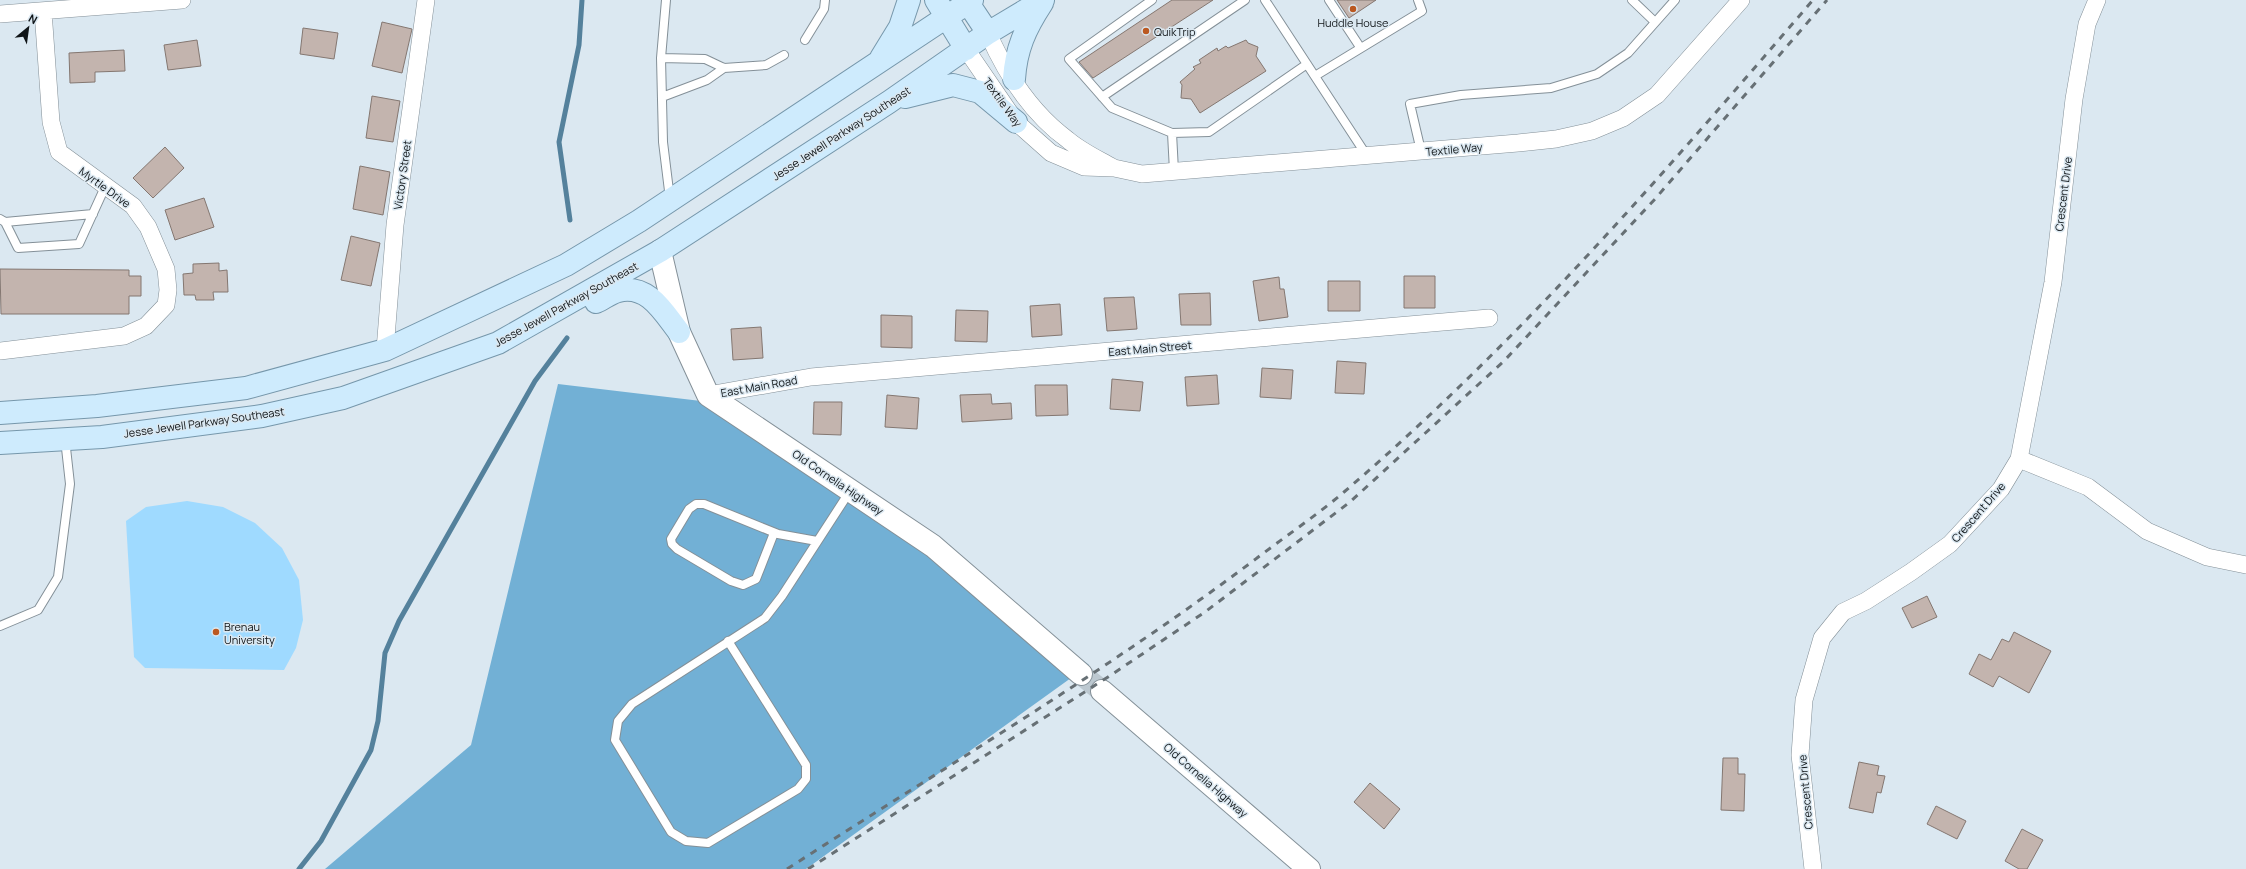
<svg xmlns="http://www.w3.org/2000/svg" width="2246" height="869" font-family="Manrope,sans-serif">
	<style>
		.green { fill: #9fdaff }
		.forest { fill: #72b0d5 }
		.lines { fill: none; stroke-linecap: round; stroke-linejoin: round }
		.stream { stroke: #54819c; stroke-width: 5 }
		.building { fill: #c3b4ae; stroke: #847771 }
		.secondary-tunnel { stroke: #bcc8d0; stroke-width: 22; stroke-dasharray: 22 11; stroke-linecap: butt }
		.lane-casing { stroke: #849098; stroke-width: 10 }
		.street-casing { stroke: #849098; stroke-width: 18 }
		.secondary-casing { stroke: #849098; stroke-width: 24 }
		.primary-casing { stroke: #7697ab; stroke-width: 24 }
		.lane { stroke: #fff; stroke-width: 8 }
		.street { stroke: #fff; stroke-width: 17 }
		.secondary { stroke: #fff; stroke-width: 22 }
		.primary { stroke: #ceebfd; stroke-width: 22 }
		.rail { stroke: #677075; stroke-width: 3; stroke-dasharray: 7 7; stroke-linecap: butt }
		.poi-dot { fill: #bb5820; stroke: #dbe8f1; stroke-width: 1.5 }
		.labels { text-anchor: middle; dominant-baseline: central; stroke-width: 3; stroke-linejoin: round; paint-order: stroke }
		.poi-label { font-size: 11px; fill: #0f1417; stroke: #dbe8f1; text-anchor: start }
		.street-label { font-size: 11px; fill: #0f1417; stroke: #dbe8f1 }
	</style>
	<rect width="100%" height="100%" fill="#dbe8f1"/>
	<!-- green -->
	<path class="green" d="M187 501 223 507 255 523 282 548 299 580 303 620 296 648 284 670 145 668 134 657 126 521 146 507Z"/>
	<!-- forest -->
	<path class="forest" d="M558 384 743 406 1089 665 806 869H325L471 745Z"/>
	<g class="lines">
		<!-- stream -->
		<path class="stream" d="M570 220 559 142 579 45 582 0
			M299 869 321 841 371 750 378 721 385 653 399 621 535 381 567 338"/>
	</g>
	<!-- building -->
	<path class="building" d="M1172 0H1213L1093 78 1079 62Z
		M1337 0H1376L1349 18Z
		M382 22 412 29 402 73 372 66Z
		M303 28 338 33 334 59 300 54Z
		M197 40 201 66 168 70 164 45Z
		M1246 40 1248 43 1258 47 1256 56 1266 71 1200 113 1191 99 1181 98 1182 85 1180 82 1195 69 1193 67 1201 63 1199 60 1217 48 1218 51 1226 46 1228 48Z
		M124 50 125 71 95 72V82L70 83 69 53Z
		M372 96 400 101 393 142 366 138Z
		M165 147 184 168 153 198 133 178Z
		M360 166 390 172 383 215 353 209Z
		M204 198 214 227 175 240 165 210Z
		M351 236 380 243 371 286 341 280Z
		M219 263V271L227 270 228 292H213L214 300H196L195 295H184L183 274 193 273V264Z
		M0 269 129 270V276H141V296H129V314H1Z
		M1404 276H1435V308H1404Z
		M1279 277 1280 289H1284L1288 317 1259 321 1253 281Z
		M1328 281H1360V311H1328Z
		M1210 293 1211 325H1181L1179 294Z
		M1134 297 1137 329 1107 331 1104 298Z
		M1060 304 1062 335 1032 337 1030 306Z
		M956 310 988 311 987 342 955 341Z
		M881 315 912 316V348L881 347Z
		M761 327 763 358 733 360 731 329Z
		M1337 361 1366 363 1364 394 1335 393Z
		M1262 368 1293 370 1291 399 1260 397Z
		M1217 375 1219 404 1187 406 1185 377Z
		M1112 379 1143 382 1140 411 1110 409Z
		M1035 385H1067L1068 415 1036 416Z
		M991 394 992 404 1011 403 1012 419 962 422 960 395Z
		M887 395 919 398 917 429 885 427Z
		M814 402H842L841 435 813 434Z
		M1927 596 1937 617 1912 628 1902 608Z
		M2014 632 2051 651 2029 693 1999 676 1993 687 1969 674 1979 654 1991 660 2002 639 2009 642Z
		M1723 758H1738V774H1745L1744 811 1721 810Z
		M1859 762 1879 766 1877 775 1885 776 1881 793 1877 792 1873 813 1849 808Z
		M1370 783 1400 809 1384 829 1354 802Z
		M1936 806 1966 821 1957 839 1927 824Z
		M2022 829 2043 840 2027 869H2019L2005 861Z"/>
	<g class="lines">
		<!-- secondary-tunnel -->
		<path class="secondary-tunnel" d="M1081 674 1102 691"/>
		<!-- lane casing -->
		<g class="lane-casing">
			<path id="lane" d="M666 0 661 58 663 142 670 199
				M1152 0 1069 59 1112 108 1172 133 1209 132 1307 64
				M1265 0 1367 156
				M1329 0 1360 47
				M1632 0 1655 22
				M805 40 824 9 825 0
				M661 58 705 59 724 68 766 65 784 55
				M1315 76 1422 11 1418 0
				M662 97 707 80 724 68
				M1102 97 1245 0
				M1172 133 1174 171
				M1421 151 1410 104 1461 95 1551 88 1597 74 1628 53 1675 0
				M0 219 5 222 18 248 79 244 105 187
				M5 222 93 214
				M774 533 756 579 743 585 731 581 677 549 672 544 671 539 689 509 696 504H704L778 534 817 541
				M0 626 38 610 58 577 70 484 65 439
				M728 641 806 765V779L798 789 708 843 686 841 671 832 615 740 618 721 632 704 765 618 782 596 850 491"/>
		</g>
		<!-- street casing -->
		<g class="street-casing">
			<path id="street" d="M0 14 182 0
				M988 33C1006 74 1031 113 1068 140 1081 151 1098 159 1112 167
				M966 49 1016 122 1051 153 1084 167 1114 168 1142 174 1518 143 1556 139 1592 131 1623 118 1657 95 1741 0
				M385 350 395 225 426 0
				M0 351 124 336 146 326 166 305 168 290 166 269 148 227 133 206 59 152 51 122 43 11
				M708 395 811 377 1489 318
				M2019 459 2088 487 2147 531 2207 557 2246 565
				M1813 869 1800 755 1804 700 1822 638 1843 612 1866 601 1911 572 1950 544 2001 489 2019 459 2053 282 2074 99 2087 24 2097 0"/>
		</g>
		<!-- secondary casing -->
		<g class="secondary-casing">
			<path id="secondary" d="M660 251 679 332 708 395 933 546 1081 674
				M1102 691 1309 869"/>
		</g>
		<!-- primary casing -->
		<g class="primary-casing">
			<path id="primary" d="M936 0 966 49
				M966 0 988 33
				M881 58 900 27 909 0
				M1014 79C1016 49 1025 29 1042 3
				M905 97 953 85 980 92 1016 122
				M596 302C603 299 610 293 618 291 648 283 664 313 679 332
				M0 413 97 406 246 388 385 350 566 265 639 221 972 0
				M0 443 102 437 262 416 343 398 498 343 660 251 889 102 988 33 1043 0"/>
		</g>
		<!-- lane -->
		<use href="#lane" class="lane"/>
		<!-- street -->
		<use href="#street" class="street"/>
		<!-- secondary -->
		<use href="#secondary" class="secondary"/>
		<!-- primary -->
		<use href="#primary" class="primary"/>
		<!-- rail -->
		<path class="rail" d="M787 869C945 767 1107 671 1257 558 1286 536 1317 515 1344 492 1517 344 1665 172 1813 0
			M808 869 1108 677 1205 612 1350 502 1504 361 1655 199 1827 0"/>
	</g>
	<!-- markers -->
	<g class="poi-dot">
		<circle cx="1353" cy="9" r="4"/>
		<circle cx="1146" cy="31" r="4"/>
		<circle cx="216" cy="632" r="4"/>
	</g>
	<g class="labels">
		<!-- poi labels -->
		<g class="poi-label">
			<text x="1353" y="22" text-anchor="middle">Huddle House</text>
			<text x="1154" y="31">QuikTrip</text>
			<text x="224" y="626">Brenau<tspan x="224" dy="13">University</tspan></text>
		</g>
		<!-- street labels -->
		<g class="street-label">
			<text transform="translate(1003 102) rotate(54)">Textile Way</text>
			<text transform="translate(841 133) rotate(-33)">Jesse Jewell Parkway Southeast</text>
			<text transform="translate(1454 149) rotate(-5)">Textile Way</text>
			<text transform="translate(402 175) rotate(-82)">Victory Street</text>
			<text transform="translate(105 187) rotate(36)">Myrtle Drive</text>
			<text transform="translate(2063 194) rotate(-83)">Crescent Drive</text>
			<text transform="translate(566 304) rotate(-29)">Jesse Jewell Parkway Southeast</text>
			<text transform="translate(1150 348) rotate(-5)">East Main Street</text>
			<text transform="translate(759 386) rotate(-10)">East Main Road</text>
			<text transform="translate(204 422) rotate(-8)">Jesse Jewell Parkway Southeast</text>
			<text transform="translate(838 482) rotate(34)">Old Cornelia Highway</text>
			<text transform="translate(1978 512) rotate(-49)">Crescent Drive</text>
			<text transform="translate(1206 780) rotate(41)">Old Cornelia Highway</text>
			<text transform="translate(1805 792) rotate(-95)">Crescent Drive</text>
		</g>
	</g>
	<!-- north arrow -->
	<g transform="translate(28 28) rotate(29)" stroke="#dbe8f1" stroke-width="3" paint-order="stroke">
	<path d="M0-3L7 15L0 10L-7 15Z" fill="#0f1417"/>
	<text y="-6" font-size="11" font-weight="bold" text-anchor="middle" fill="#0f1417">N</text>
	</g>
</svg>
